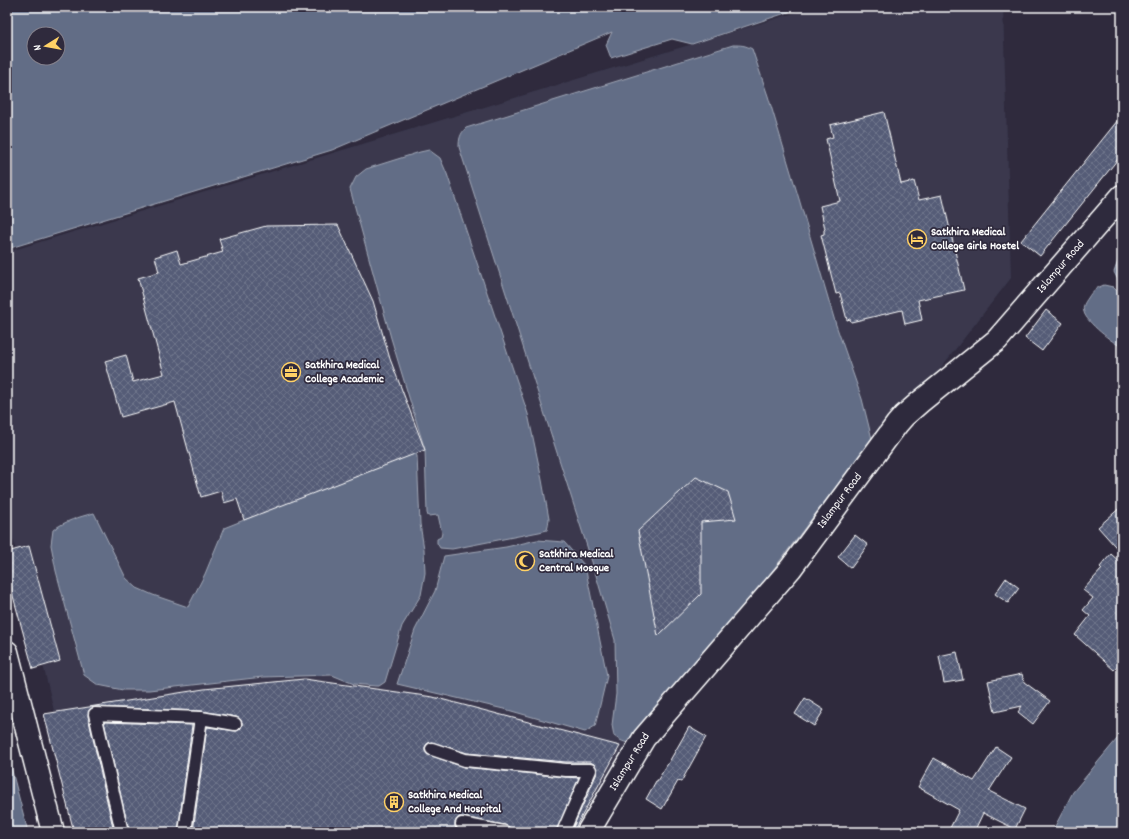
<svg xmlns="http://www.w3.org/2000/svg" width="1129" height="839" font-family="Dekko,sans-serif">
	<style>
		.built { fill: #3a394e }
		.water { fill: #626d86; stroke: #a1a7b6; fill-rule: evenodd }
		.building { fill: url(#building-cross-hatch); stroke: #fff }
		.lines { fill: none; stroke-linecap: round; stroke-linejoin: round }
		.lane-casing { stroke: #fff; stroke-width: 15 }
		.secondary-casing { stroke: #fff; stroke-width: 25 }
		.highway-casing { stroke: #fff; stroke-width: 25 }
		.lane { stroke: #2f2a3d; stroke-width: 12 }
		.secondary { stroke: #2f2a3d; stroke-width: 22 }
		.highway { stroke: #2f2a3d; stroke-width: 22 }
		.labels { text-anchor: middle; dominant-baseline: central; stroke-width: 3.5; stroke-linejoin: round; paint-order: stroke }
		.poi-label { font-size: 12px; font-weight: bold; fill: #fff; stroke: #2f2a3d; text-anchor: start }
		.street-label { font-size: 12px; fill: #fff; stroke: #2f2a3d }
	</style>
	<defs>
		<pattern id="building-cross-hatch" width="8" height="8" patternUnits="userSpaceOnUse"><rect width="8" height="8" fill="#555b77"/><path d="M0 0l8 8M0 8l8-8" fill="none" stroke="#6e748b"/></pattern>
	</defs>
	<rect width="100%" height="100%" fill="#2f2a3d"/>
	<filter id="ink" filterUnits="userSpaceOnUse"><feTurbulence type="fractalNoise" baseFrequency=".025" numOctaves="2"/><feDisplacementMap in="SourceGraphic" scale="8" xChannelSelector="R" yChannelSelector="G"/><feConvolveMatrix kernelMatrix="1 2 1 2 8 2 1 2 1" color-interpolation-filters="sRGB"/></filter>
	<g filter="url(#ink)">
		<!-- built -->
		<path class="built" d="M814 7H1003L1011 278 904 415 642 739 571 832H83L7 514V252Z"/>
		<!-- water -->
		<path class="water" d="M7 7H804L692 44 672 39 611 58 606 45 612 32 332 150 7 249ZM34 34H58V58H34Z
			M733 45C741 45 745 45 752 49L768 96 799 199 836 325 862 399 872 439 652 730C637 741 631 749 614 736L612 725 616 694 615 640 593 565 459 147C459 139 460 134 466 128Z
			M429 150 440 158 447 174 528 414 542 480 549 519 548 526 547 530 539 532 452 549 440 548 437 543V539L441 537 442 533 438 515 428 516 427 513 425 450 391 338 350 189 356 177 366 169 420 152Z
			M1122 250V288L1114 272Z
			M1104 285 1113 287 1122 296V347C1113 343 1086 322 1084 312 1082 307 1085 302 1088 298 1092 291 1096 288 1104 285Z
			M413 448 417 456 420 524 424 549 425 573 421 595 402 626 385 682 379 686H375L354 684 332 675 263 677 149 690H123L98 685 84 675 56 571 51 545 53 530C65 521 79 517 94 513L126 578 137 588 153 595 188 607 205 574 224 528 244 520Z
			M537 540 564 542 585 566 607 676 595 726 585 732 508 710 397 684 415 630 435 591 444 556 506 547Z
			M1122 733V832H1052L1073 792Z
			M7 752 28 832H7Z"/>
		<!-- building -->
		<path class="building" d="M884 112 901 184 914 181 919 200 942 195 964 290 918 300 922 320 905 324 902 310 851 322 850 319 847 320 840 293 836 294 821 235 824 234V230L825 229 820 206 840 201 826 139 833 137 830 125Z
			M1122 115V154L1040 256 1021 241Z
			M338 225 373 301 390 359 425 450 244 520 237 499 224 503 221 491 201 497 175 402 121 417 105 361 126 355 133 382 164 374 138 278 159 272 155 257 177 250 181 264 223 252 219 239 266 226Z
			M1046 310 1063 323 1042 351 1025 338Z
			M696 477 728 492 736 519 701 522V594L658 636 638 531Z
			M1122 506V554L1098 527Z
			M855 535 868 545 851 568 838 557Z
			M29 546 60 661 33 669 7 574V552Z
			M1111 554 1122 564V662L1114 670 1075 635 1090 616 1083 610 1093 598 1083 590 1102 569 1100 567Z
			M1006 578 1019 588 1008 603 995 594Z
			M957 652 963 680 944 683 939 656Z
			M1022 674 1024 682 1050 701 1033 724 1018 712 1022 706 995 712 988 681Z
			M304 679 433 697 620 746 573 832H571L597 773V769L594 764 590 762H566L467 753 431 742 427 744 425 747V751L427 754 463 767 565 777 579 778 556 832H511L509 827 505 825 463 817H459L457 819 455 823V827L457 829 464 832H193L207 727 237 731 240 729 242 726V722L240 719 236 717 201 711 95 707 89 710 88 716 114 832H74L44 714 204 689Z
			M805 698 824 710 814 726 795 714Z
			M104 722 192 725 178 832H129Z
			M689 727 706 737 681 782 678 781 662 809 646 799 656 781H657L669 762Z
			M996 747 1011 757 989 791 1025 809 1015 829 983 813 974 832H948L959 810 918 787 934 758 974 781Z"/>
		<g class="lines">
			<!-- lane casing -->
			<g class="lane-casing">
				<path id="lane" d="M432 749 465 760 566 770H590L563 832
					M462 824 504 832
					M122 832 95 714 201 718 235 724
					M185 832 201 718"/>
			</g>
			<!-- secondary casing -->
			<g class="secondary-casing">
				<path id="secondary" d="M588 832 644 738 791 568 897 424 904 416 920 402 997 340 1122 196"/>
			</g>
			<!-- highway casing -->
			<g class="highway-casing">
				<path id="highway" d="M7 652 53 832"/>
			</g>
			<!-- lane -->
			<use href="#lane" class="lane"/>
			<!-- secondary -->
			<use href="#secondary" class="secondary"/>
			<!-- highway -->
			<use href="#highway" class="highway"/>
		</g>
	</g>
	<!-- icons -->
	<defs>
		<g id="hotel-ring" transform="scale(1)"><circle r="9.5" fill="#2f2a3d" stroke="#ffd166" stroke-width="1.5"/><path d="M-6-4.5h1.5V1H6V5H4.5V3h-9V5H-6ZM-4 0a1.8 1.8 0 1 1 3.6 0ZM.5 0V-2.5h3Q6-2.5 6 0Z" fill="#ffd166"/></g>
		<g id="office-ring" transform="scale(1)"><circle r="9.5" fill="#2f2a3d" stroke="#ffd166" stroke-width="1.5"/><path d="M-6-3h4V-5.5h4V-3h4V5H-6ZM-1-4.5V-3h2v-1.5ZM-6 0V1H6V0Z" fill="#ffd166"/></g>
		<g id="mosque-ring" transform="scale(1)"><circle r="9.5" fill="#2f2a3d" stroke="#ffd166" stroke-width="1.5"/><path d="M3.5-4.9A6 6 0 1 0 3.5 4.9A5 5 0 1 1 3.5-4.9Z" fill="#ffd166"/></g>
		<g id="building-ring" transform="scale(1)"><circle r="9.5" fill="#2f2a3d" stroke="#ffd166" stroke-width="1.5"/><path d="M-4-6H4V6H1V3H-1V6H-4ZM-2.5-4.3h1.7v1.8h-1.7ZM.8-4.3h1.7v1.8H.8ZM-2.5-1h1.7V.8h-1.7ZM.8-1h1.7V.8H.8Z" fill="#ffd166"/></g>
	</defs>
	<g fill-rule="evenodd">
		<use href="#hotel-ring" x="917" y="239"/>
		<use href="#office-ring" x="291" y="372"/>
		<use href="#mosque-ring" x="525" y="561"/>
		<use href="#building-ring" x="394" y="802"/>
	</g>
	<g class="labels">
		<!-- poi labels -->
		<g class="poi-label">
			<text x="931" y="232">Satkhira Medical<tspan x="931" dy="14">College Girls Hostel</tspan></text>
			<text x="305" y="365">Satkhira Medical<tspan x="305" dy="14">College Academic</tspan></text>
			<text x="539" y="554">Satkhira Medical<tspan x="539" dy="14">Central Mosque</tspan></text>
			<text x="408" y="795">Satkhira Medical<tspan x="408" dy="14">College And Hospital</tspan></text>
		</g>
		<!-- street labels -->
		<g class="street-label">
			<text transform="translate(1061 267) rotate(-49)">Islampur Road</text>
			<text transform="translate(840 501) rotate(-53)">Islampur Road</text>
			<text transform="translate(630 762) rotate(-58)">Islampur Road</text>
		</g>
	</g>
	<!-- margin -->
	<rect width="1129" height="839" fill="none" stroke="#2f2a3d" stroke-width="24"/>
	<rect x="12" y="12" width="1105" height="815" fill="none" stroke="#fff" stroke-width="1.5" filter="url(#ink)"/>
	<!-- north arrow -->
	<g transform="translate(46 46) rotate(259)"><circle r="19" fill="#2f2a3d" stroke="#827f8b"/>
	<path d="M0-3L7 15L0 10L-7 15Z" fill="#ffd166"/>
	<text y="-6" font-size="11" font-weight="bold" text-anchor="middle" fill="#ffffff">N</text>
	</g>
</svg>
